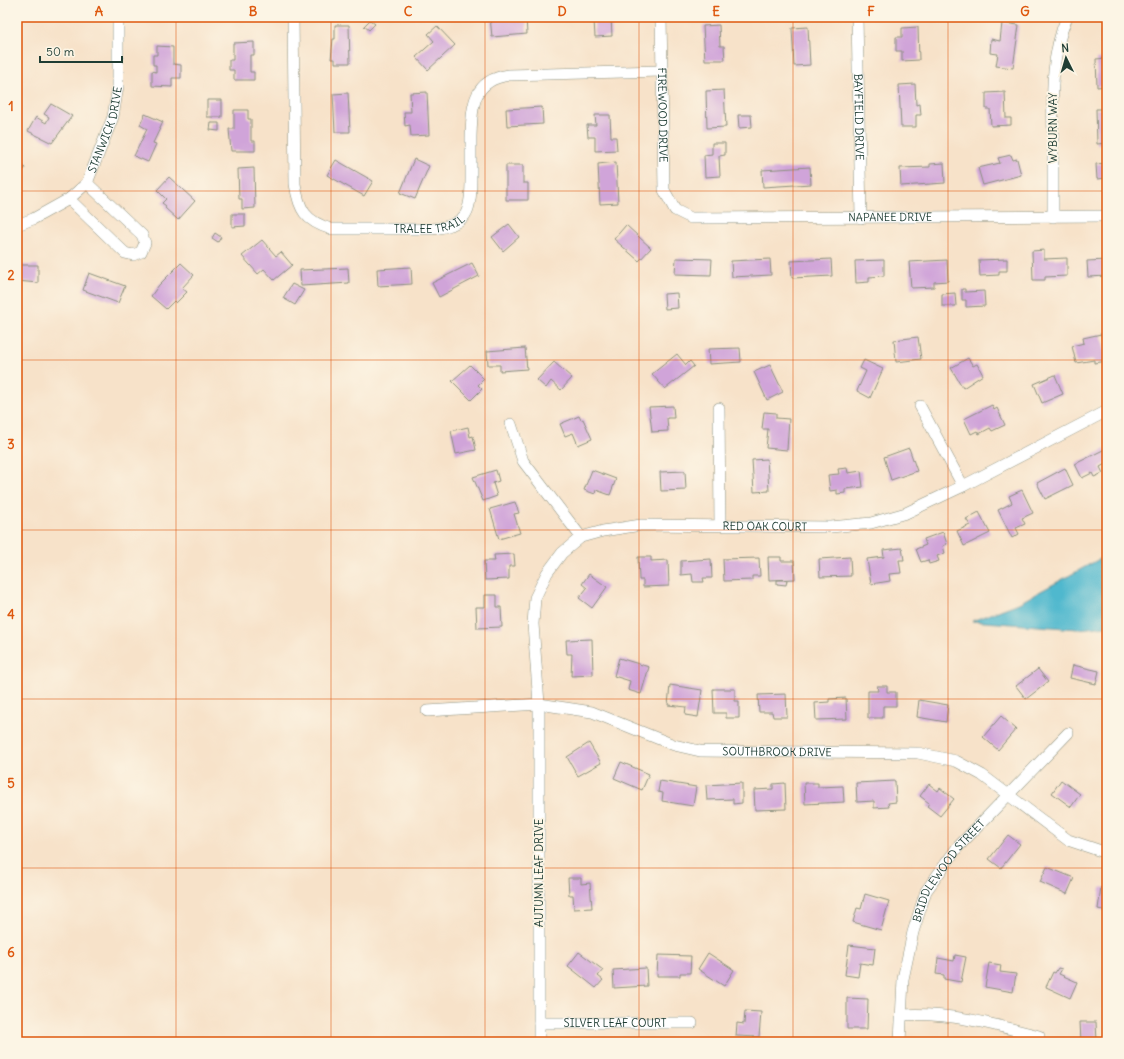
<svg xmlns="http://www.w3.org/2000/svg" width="1124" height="1059" font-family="Delius,sans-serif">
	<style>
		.water { fill: #50b8ce; stroke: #387a81 }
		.building { fill: #d0a4d9 }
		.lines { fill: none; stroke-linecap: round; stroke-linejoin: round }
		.street-casing { stroke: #8b907e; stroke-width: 12 }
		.street { stroke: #fff; stroke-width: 11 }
		.grid { fill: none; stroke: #de580e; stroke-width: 1; stroke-opacity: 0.55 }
		.labels { text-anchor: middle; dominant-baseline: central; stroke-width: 3.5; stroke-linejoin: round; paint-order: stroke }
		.street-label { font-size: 11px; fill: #1f3d34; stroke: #fcf5e5 }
		.neatline { fill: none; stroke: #de580e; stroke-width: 1.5 }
		.grid-label { font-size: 13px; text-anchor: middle; font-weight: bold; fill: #de580e }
	</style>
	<rect width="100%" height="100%" fill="#fcf5e5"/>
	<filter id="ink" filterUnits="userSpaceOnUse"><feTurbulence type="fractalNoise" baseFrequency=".025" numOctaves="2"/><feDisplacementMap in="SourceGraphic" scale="8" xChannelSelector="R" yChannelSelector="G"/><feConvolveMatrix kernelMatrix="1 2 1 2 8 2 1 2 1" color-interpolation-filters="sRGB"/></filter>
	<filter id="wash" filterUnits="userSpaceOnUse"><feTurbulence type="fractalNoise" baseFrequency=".012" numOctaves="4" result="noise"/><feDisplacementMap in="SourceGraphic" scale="16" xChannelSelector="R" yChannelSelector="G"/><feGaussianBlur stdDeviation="0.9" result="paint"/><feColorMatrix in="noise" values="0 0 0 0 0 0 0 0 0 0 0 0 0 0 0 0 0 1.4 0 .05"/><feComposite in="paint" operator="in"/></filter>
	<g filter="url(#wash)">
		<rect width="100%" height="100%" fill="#f7e2c9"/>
		<!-- water -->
		<path class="water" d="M1107 555V626L1078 629 972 621 1019 603Z"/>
		<g id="blocks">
			<!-- building -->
			<path class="building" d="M490 17H526L527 34 492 37Z
				M589 17H611L612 36 595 37 594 20H589Z
				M370 20 375 24 369 30 364 26Z
				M1002 23 1019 25 1013 68 996 66 998 54 990 53 991 39 1000 41Z
				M335 25H349L350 63H335V59H331L333 39H335Z
				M719 25 720 46H724L725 60H705L703 26Z
				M437 26 455 45 428 70 416 57 434 41 428 34Z
				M1104 26H1107V41H1104Z
				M808 27 810 65 794 66 792 28Z
				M918 27 919 60 902 61V51H896V37H902V28Z
				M254 42V55H250V72H254V80H234V70H229V60H233V43Z
				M157 46 173 47V64L181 65V78H172V87L152 86V71L156 72V65H153V55H157Z
				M1107 58V86L1097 87 1096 59Z
				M915 84 916 105 920 104 921 115H916V127H901L899 85Z
				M724 90 726 127 707 128 706 91Z
				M427 92 429 135 411 136 410 125 405 126 404 112H411L410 93Z
				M1005 92 1006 118H1011V125L991 126 990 109H986V93Z
				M348 93 350 132H335L333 94Z
				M207 100H222V117H207Z
				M51 104 72 116 52 143 28 131 36 117 46 123 49 117 44 114Z
				M542 107 543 124 507 126 506 109Z
				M1096 109H1107V143L1097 144Z
				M234 110H248V119H251V141H255V151H231L229 129H234Z
				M145 114 163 122 153 143 156 144 148 162 134 156 147 129 140 125Z
				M595 115H610L611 137H616L617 150 595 151V137H588L587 125H596Z
				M738 115H751L752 127 739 128Z
				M211 123H219V131L210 130Z
				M712 143H725V155L719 156 720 176 705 177 704 155 712 154Z
				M17 154H18L25 169 17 172Z
				M1011 155 1013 160 1017 159 1021 175 983 185 978 168 1000 163 998 158Z
				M414 159 429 166 415 199 400 193Z
				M336 160 373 181 364 196 327 175Z
				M616 162 618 203 600 204 598 164Z
				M944 163 945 183 901 186 900 168 930 167V164Z
				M1107 163V178L1097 179 1096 164Z
				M506 165H523V183H528V200H506Z
				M810 167 811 184 763 187 762 170Z
				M254 168 255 208 242 209V199H239L238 169Z
				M169 177 195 201 178 220 165 208 166 206 162 203 166 199 157 190Z
				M232 214H245V226L232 227Z
				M509 224 519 237 503 251 492 237Z
				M626 225 651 248 639 261 614 239Z
				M215 233 221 237 218 242 212 238Z
				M262 240 276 256 281 252 292 265 274 280 264 269 258 274 242 256Z
				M1044 250V259L1067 258V276L1045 277V280H1033L1032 251Z
				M676 258 712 259 711 275 675 274Z
				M770 259 771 275 732 277 731 261Z
				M831 259 832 276 792 278 791 261Z
				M1007 259V271H999V275L980 276 979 260Z
				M884 260V276L869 277V282L856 283 855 261Z
				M947 260 948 281 934 282V287L911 288 909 262Z
				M1107 260V276L1088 277 1087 261Z
				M181 263 194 275 182 288 187 292 176 303 174 301 166 309 151 296 159 285Z
				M472 263 479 276 439 297 432 283Z
				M17 265H38V283L17 281Z
				M411 267 412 284 378 286 377 269Z
				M348 268 349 283 301 286 300 270Z
				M89 273 125 286 118 303 83 290Z
				M292 284 304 290 295 305 283 298Z
				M962 289H965V292L984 291 985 306 966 307V300H962Z
				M677 293 678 308 665 309 664 294Z
				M955 293 956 306H942V294Z
				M1101 334 1105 353 1107 352V361L1094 363V360L1076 363 1072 346 1084 343 1083 338Z
				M918 337 921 359 896 362 894 340Z
				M525 348 527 369 500 371V365H488L487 351Z
				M740 348 741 362 709 364 708 349Z
				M677 354 686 365 690 361 694 366 665 389 652 374Z
				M968 358 973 366 977 364 983 375 963 388 951 368Z
				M864 360 883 369 870 398 857 391 866 371 860 368Z
				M554 362 572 378 561 390 551 381 546 388 537 380Z
				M470 365 484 379 478 385 482 389 471 400 452 381Z
				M770 365 783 392 767 400 754 372Z
				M1055 375 1063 394 1042 403 1034 384Z
				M992 405 994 410 997 408 1005 425 992 431 990 428 979 434 977 431 971 434 964 419Z
				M673 406 674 418H667L668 431 652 432 649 407Z
				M764 412 776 413V418L789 419 787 450 766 448 768 429H762Z
				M579 416 581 420 583 419 592 439 578 445 573 433 565 436 560 424Z
				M468 427 470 437 473 436 476 450 456 454 451 431Z
				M909 448 917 471 891 480 884 457Z
				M1105 449 1107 454V463L1100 467 1103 473 1094 477 1092 473 1082 478 1075 464Z
				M767 459 769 491 754 492 752 460Z
				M847 468 848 473 861 471 863 487 845 489V493L837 494V490L830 491 828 475 839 474 838 469Z
				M1065 468 1073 485 1045 499 1037 483Z
				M496 470 499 481 493 483 497 496 483 501 473 477Z
				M592 470 616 479 610 495 596 490 595 494 584 490Z
				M685 471 686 490 661 491 660 472Z
				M1022 490 1033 513 1022 518 1025 524 1016 528 1019 534 1012 538 998 510 1012 503 1009 496Z
				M515 502 519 513 514 514 520 533 499 539 490 509Z
				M979 512 990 533 964 546 957 531 970 525 966 519Z
				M943 532 947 544 943 546 945 553 937 556 939 561 929 564 928 560 921 562 916 549 926 545 924 539Z
				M902 548 904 560H899L901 573 889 574 890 581 871 584 867 559 884 557 883 550Z
				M514 554 515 566H509V579L485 580 484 561H495L494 555Z
				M638 557H651V561L668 560 669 586 643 587V580H639Z
				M768 557H781V561H794L795 579 769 580Z
				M850 557 851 576 820 577 819 559Z
				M759 558 760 576H752V580L724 581 723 559Z
				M711 559 712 578H703L704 582H693L692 574 681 575V561Z
				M589 574 607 587 592 608 579 598 587 588 582 584Z
				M777 580H787L786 585 777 584Z
				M485 595H497V607H501L502 627 477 628 476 607H485Z
				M592 639 593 675 571 676 572 654H567L566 640Z
				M619 658 649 667 641 694 628 690 630 681 614 676Z
				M1073 665 1099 671 1096 684 1070 678Z
				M1038 669 1048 682 1026 699 1016 686Z
				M670 685 702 690 698 717 685 715 686 707 668 705Z
				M877 686H887V692H896V706H883V718H868V691H878Z
				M713 689H735V701H739V718H726V713H714Z
				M786 694 787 717H773L772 712H759L758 695Z
				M846 698 847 719 816 720 815 703 829 702V699Z
				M919 700 948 705 946 722 917 717Z
				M1001 716 1016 729 998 750 983 737Z
				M589 743 601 763 578 776 567 757Z
				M621 762 649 774 642 790 614 778Z
				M1061 780 1080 794 1071 807 1052 793Z
				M660 781 696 787 693 806 662 801 663 793 658 792Z
				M895 781 896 802 888 803 889 807 874 808V801L857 802 856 783Z
				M742 783V803L733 804V799L707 800 706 785Z
				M785 783 786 809 755 810 754 790 773 789V784Z
				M804 783H818V787L843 786 844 802 805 804Z
				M929 784 938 791 940 788 954 799 940 816 927 806 929 803 920 796Z
				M1008 835 1020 844 1001 868 989 859Z
				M1047 867 1074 878 1067 894 1040 882Z
				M568 878H581V884L590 883 592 908 574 909 573 895H569Z
				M1101 887 1107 888V911L1098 909Z
				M865 894 889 901 881 930 853 922 857 908 861 909Z
				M849 945 875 948 873 965 860 963 858 977 845 975Z
				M579 952 603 970 598 976 603 980 596 988 568 966Z
				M708 953 734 970 724 986 698 969Z
				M658 955 691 956 690 973H680V976H657Z
				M955 955 966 957 961 982 944 979V975L936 974 938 958 954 961Z
				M989 963 1001 965 1000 972 1016 974 1013 992 985 987Z
				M646 968 647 986 614 988 613 970Z
				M1058 968 1062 969 1059 974 1077 982 1070 998 1046 987 1053 972 1055 973Z
				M847 998 868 999 867 1029H847Z
				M745 1011 761 1012 759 1037 736 1036 737 1023 744 1024Z
				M1080 1022H1096L1097 1042H1081Z"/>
		</g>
	</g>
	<g filter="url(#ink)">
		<use href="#blocks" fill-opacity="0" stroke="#8b907e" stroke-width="1"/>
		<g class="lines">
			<!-- street casing -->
			<g class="street-casing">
				<g id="street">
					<path id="s1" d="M293 17 295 184C299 210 305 221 331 229H432C443 228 457 225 465 215 471 206 471 190 471 179 471 165 471 151 471 137 472 107 472 80 509 75L661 71"/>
					<path id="s2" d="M661 17 664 190 675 210 691 218 1107 216"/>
					<path id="s3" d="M857 17 861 218"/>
					<path d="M69 199 125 253 133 255 141 252 145 243 142 235 87 183"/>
					<path d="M1053 217C1053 189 1053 162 1053 134 1052 94 1051 54 1067 17"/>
					<path id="s4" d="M17 225 33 219 69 199 87 183 113 117 118 86V17"/>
					<path d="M920 406 963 486"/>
					<path d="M719 408 720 525"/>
					<path d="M511 424 523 461 581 537"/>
					<path id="s5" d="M427 711 539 704 592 712 674 745 700 751 918 753 956 761 982 775 1068 840 1107 853"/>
					<path d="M901 1015C949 1012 993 1024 1039 1036"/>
					<path id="s6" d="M539 1023H692"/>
					<path id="s7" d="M539 1042V704L533 624 535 598 547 573 562 553 581 537 603 531 641 525 831 527 871 523 906 513 963 486 1107 411"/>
					<path id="s8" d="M900 1042 903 979 913 932 926 891 957 848 1068 733"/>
				</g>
			</g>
			<!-- street -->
			<use href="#street" class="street"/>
		</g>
	</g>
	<!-- grid -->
	<path class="grid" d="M176 17V1042M331 17V1042M485 17V1042M639 17V1042M793 17V1042M948 17V1042M17 191H1107M17 360H1107M17 530H1107M17 699H1107M17 868H1107"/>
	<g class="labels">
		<!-- street labels -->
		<g class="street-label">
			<text stroke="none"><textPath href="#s2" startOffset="98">FIREWOOD DRIVE</textPath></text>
			<text stroke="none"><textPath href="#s3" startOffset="100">BAYFIELD DRIVE</textPath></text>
			<text transform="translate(1053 128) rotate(-90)">WYBURN WAY</text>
			<text stroke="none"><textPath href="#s4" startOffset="139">STANWICK DRIVE</textPath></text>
			<text stroke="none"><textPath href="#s2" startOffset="413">NAPANEE DRIVE</textPath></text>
			<text stroke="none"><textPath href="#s1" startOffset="328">TRALEE TRAIL</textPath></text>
			<text stroke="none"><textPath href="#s7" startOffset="707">RED OAK COURT</textPath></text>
			<text stroke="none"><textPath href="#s5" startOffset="358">SOUTHBROOK DRIVE</textPath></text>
			<text stroke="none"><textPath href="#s8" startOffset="183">BRIDDLEWOOD STREET</textPath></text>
			<text transform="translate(539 873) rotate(-90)">AUTUMN LEAF DRIVE</text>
			<text stroke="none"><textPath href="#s6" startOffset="76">SILVER LEAF COURT</textPath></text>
		</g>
	</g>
	<!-- margin -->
	<rect width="1124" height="1059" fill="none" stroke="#fcf5e5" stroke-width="44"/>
	<!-- north arrow -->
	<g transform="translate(1066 58) rotate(355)" stroke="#fcf5e5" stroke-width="3" paint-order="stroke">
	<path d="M0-3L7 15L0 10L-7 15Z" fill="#1f3d34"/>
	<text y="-6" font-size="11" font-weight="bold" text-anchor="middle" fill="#1f3d34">N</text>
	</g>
	<!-- scale -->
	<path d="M40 56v6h82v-6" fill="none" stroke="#1f3d34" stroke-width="2"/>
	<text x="46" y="56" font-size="12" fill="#1f3d34" stroke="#fcf5e5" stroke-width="3" paint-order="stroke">50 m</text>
	<rect x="22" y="22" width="1080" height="1015" class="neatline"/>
	<g class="grid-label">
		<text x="99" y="16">A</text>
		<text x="253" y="16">B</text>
		<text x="408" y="16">C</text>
		<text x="562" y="16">D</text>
		<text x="716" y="16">E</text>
		<text x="871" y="16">F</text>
		<text x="1025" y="16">G</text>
		<text x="11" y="111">1</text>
		<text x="11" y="280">2</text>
		<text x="11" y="449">3</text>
		<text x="11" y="619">4</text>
		<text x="11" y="788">5</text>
		<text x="11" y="957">6</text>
	</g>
</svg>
